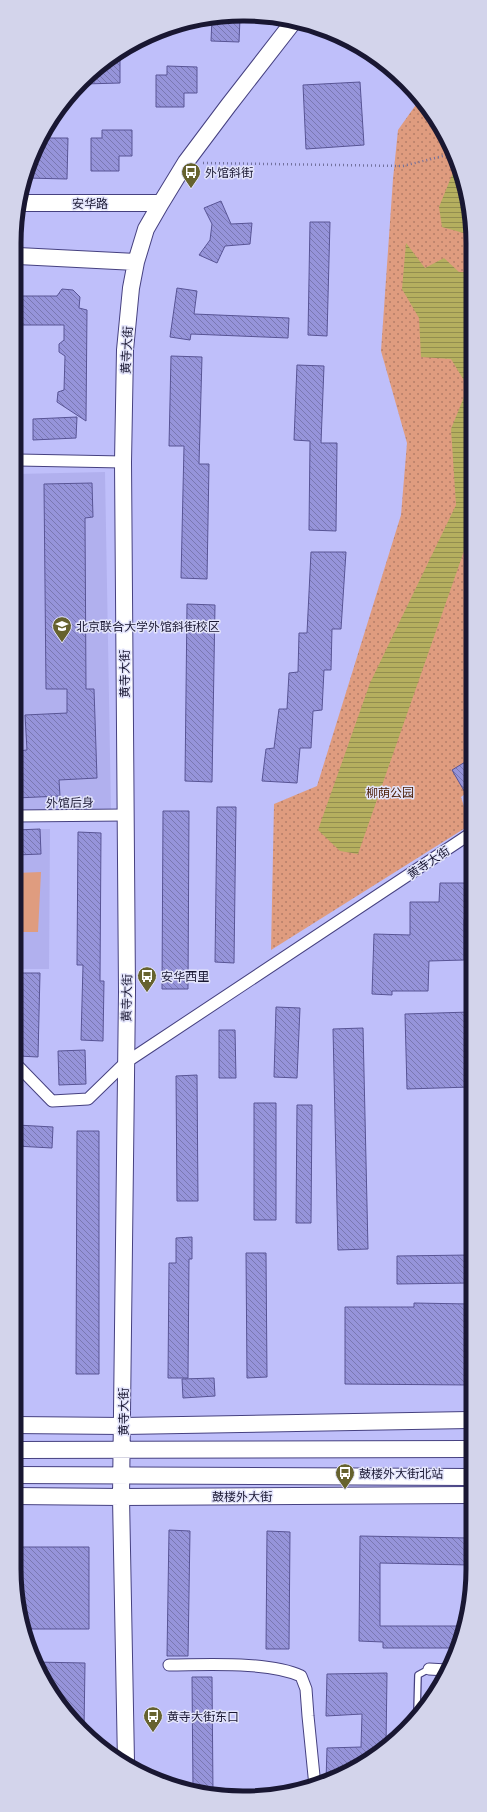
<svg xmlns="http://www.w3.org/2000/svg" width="487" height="1812" font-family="'Exo 2','Noto Sans SC',sans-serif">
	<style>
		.built { fill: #b1b0ee }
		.green { fill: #df9c7f }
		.park { fill: url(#park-dots) }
		.water { fill: url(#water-rules) }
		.building { fill: url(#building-back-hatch); stroke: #585495 }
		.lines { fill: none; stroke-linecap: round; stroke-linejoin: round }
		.lane-casing { stroke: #464180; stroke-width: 8 }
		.street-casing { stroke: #464180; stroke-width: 13 }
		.secondary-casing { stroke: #464180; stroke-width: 18 }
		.path { stroke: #71709c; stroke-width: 2.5; stroke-dasharray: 1 3; stroke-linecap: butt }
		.lane { stroke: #fff; stroke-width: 5.5 }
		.street { stroke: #fff; stroke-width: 11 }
		.secondary { stroke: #fff; stroke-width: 16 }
		.labels { text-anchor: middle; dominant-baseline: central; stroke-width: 3; stroke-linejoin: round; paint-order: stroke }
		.poi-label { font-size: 12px; fill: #191732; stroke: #e3e4fb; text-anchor: start }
		.street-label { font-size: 12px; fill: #191732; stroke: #e3e4fb }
		.park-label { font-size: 12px; fill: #471901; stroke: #e3e4fb }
		.rim { fill: none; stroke: #191732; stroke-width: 5 }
	</style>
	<defs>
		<pattern id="park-dots" width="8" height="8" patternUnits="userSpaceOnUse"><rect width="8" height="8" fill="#df9c7f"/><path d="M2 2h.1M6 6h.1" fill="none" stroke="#b47e69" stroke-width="1.8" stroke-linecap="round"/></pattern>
		<pattern id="water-rules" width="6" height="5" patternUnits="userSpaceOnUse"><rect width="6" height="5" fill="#b5af5f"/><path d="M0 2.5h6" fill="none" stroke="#928d4f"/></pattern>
		<pattern id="building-back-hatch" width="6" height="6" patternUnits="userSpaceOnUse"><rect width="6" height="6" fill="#9694da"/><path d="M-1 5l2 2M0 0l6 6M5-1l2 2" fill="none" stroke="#7a78b1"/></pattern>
	</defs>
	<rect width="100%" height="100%" fill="#bfbffa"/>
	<!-- built -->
	<path class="built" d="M105 472 111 812H16L17 474Z
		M16 829H50L49 969H16Z"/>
	<!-- green -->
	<path class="green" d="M41 872 38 932H16V873Z"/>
	<!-- park -->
	<path class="park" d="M420 99 449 142 471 214 470 790 461 797 470 825 271 950 274 804 317 786 401 515 407 443 381 351 393 179 398 130Z"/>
	<!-- water -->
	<path class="water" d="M458 172 471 214V234H467L442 227 439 207 452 175Z
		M406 243 425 268 444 258 459 272H471V531L358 854 340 851 318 830 370 683 456 505 451 429 468 387 451 359 421 357 419 318 402 289Z"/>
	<!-- building -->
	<path class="building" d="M212 18H240L239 42 211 41Z
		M120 51V83L84 84 116 53Z
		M167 66 197 67V93H184V107H156V75H167Z
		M360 82 364 145 306 149 303 85Z
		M102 130H132V156H119V171H91V138H102Z
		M44 138H68L67 179 27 178Z
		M221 201 231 224 252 223 250 244 225 246 217 263 199 255 210 240 212 224 204 208Z
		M310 222H330L327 336 308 335Z
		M177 288 197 291 194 314 289 318 288 338 191 334 190 340 170 337Z
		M62 289 73 290 80 297 79 308 87 310 86 421 57 402 58 392 64 390 65 356 59 352V344L64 340V325H18V296H57Z
		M171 356 202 357 199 464H209L207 579 181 578 184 446H169Z
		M297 365 324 366 321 443H337L336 531 309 530 310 441 294 440Z
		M77 417 76 438 33 440V419Z
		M92 483 93 517 85 518 86 689H94L97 778 59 780 60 796 16 798 17 751 27 750 25 715 67 713V689H46L44 484Z
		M311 552H346L341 629H332L331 670H324L322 710 313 711 311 748H300L297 783 262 781 266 749 274 748 279 709H287L289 673 298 672 299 633H307Z
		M187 604 215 605 212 782 185 781Z
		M470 759V801L452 770Z
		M217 807H236L234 963 215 962Z
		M163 811H189L188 989H162Z
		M40 829 41 854 16 855V830Z
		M78 832 101 833 100 981H104L103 1041 81 1040 83 965H77Z
		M440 883H470V920H464V960L429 961 428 991H392V995L372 994 374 934 410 935V902H439Z
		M20 973H40L38 1057 18 1056Z
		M276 1007 300 1008 297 1078 274 1077Z
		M470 1012V1087L407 1089 405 1014Z
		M363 1028 368 1249 338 1250 333 1029Z
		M219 1030H235L236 1078H219Z
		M85 1050 86 1084 59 1085 58 1051Z
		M197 1075 198 1201H177L176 1076Z
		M254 1103H276V1220H254Z
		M297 1105H312L311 1223H296Z
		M17 1125 53 1127 52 1148 16 1146Z
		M77 1131H99V1374H76Z
		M192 1237V1259H189L188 1378H168L169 1263H176V1238Z
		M246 1253H266L267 1377 247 1378Z
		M469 1255V1283L397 1284V1256Z
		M414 1303 469 1304V1385L345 1384V1307H414Z
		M214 1378 215 1396 183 1398 182 1379Z
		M169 1530 190 1531 188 1656H167Z
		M267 1531 290 1532 289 1649H266Z
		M360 1536 469 1538V1565L380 1563V1626H464L455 1648H383V1642L359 1641Z
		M17 1547H89V1629H26L17 1584Z
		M35 1662 85 1663 84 1730 71 1720Z
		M387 1673 386 1747 383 1750 326 1781 327 1748 361 1747 362 1714 326 1716 327 1674Z
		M192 1677H212L213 1793 193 1788Z"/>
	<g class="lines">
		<!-- lane casing -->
		<g class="lane-casing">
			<path id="lane" d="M417 1712 418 1675 429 1669"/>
		</g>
		<!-- street casing -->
		<g class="street-casing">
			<path id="street" d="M18 460 123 462
				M16 816 125 815
				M16 1064 52 1101 88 1099 125 1063 470 834
				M169 1665C206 1665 268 1661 301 1676L306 1689 308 1716 315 1786
				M429 1669 447 1670"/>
		</g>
		<!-- secondary casing -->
		<g class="secondary-casing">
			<path id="secondary" d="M18 203H161
				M18 256 136 262
				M14 1425 123 1426 469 1420
				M14 1450 469 1449
				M14 1475 469 1477
				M14 1496 121 1497 469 1495
				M126 1762 121 1497 127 992 123 462 125 350 131 288 136 262 146 229 161 203 186 162 228 106 294 21"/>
		</g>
		<!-- path -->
		<path class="path" d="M203 163 403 166 443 156 452 152"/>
		<!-- lane -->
		<use href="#lane" class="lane"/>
		<!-- street -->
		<use href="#street" class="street"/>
		<!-- secondary -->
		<use href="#secondary" class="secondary"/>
	</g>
	<!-- icons -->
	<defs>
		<g id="bus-pin" transform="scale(1)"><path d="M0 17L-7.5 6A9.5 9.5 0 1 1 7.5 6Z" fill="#66622e" stroke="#e3e4fb"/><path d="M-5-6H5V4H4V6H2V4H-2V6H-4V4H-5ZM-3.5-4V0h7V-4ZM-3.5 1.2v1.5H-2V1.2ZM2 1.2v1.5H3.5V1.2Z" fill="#fff"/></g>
		<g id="university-pin" transform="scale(1)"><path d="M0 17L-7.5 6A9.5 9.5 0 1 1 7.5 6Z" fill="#66622e" stroke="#e3e4fb"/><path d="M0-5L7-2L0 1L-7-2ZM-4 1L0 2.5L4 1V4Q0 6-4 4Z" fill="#fff"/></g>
	</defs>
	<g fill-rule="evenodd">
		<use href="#bus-pin" x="191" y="172"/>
		<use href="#university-pin" x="62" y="626"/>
		<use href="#bus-pin" x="147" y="976"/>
		<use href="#bus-pin" x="345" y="1473"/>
		<use href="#bus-pin" x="153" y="1716"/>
	</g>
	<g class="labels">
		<!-- poi labels -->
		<g class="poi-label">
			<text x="205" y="172">外馆斜街</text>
			<text x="76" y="626">北京联合大学外馆斜街校区</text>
			<text x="161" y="976">安华西里</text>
			<text x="359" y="1473">鼓楼外大街北站</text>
			<text x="167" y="1716">黄寺大街东口</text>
		</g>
		<!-- street labels -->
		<g class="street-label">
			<text x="90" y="203">安华路</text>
			<text transform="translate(126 350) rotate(-87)">黄寺大街</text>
			<text transform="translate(124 674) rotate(-90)">黄寺大街</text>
			<text transform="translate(70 802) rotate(-1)">外馆后身</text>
			<text transform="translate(428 862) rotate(-34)">黄寺大街</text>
			<text transform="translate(126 998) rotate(-89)">黄寺大街</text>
			<text transform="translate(123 1412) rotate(-90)">黄寺大街</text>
			<text x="242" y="1496">鼓楼外大街</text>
		</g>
		<!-- park labels -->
		<g class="park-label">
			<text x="390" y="792">柳荫公园</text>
		</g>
	</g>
	<!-- crop -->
	<path d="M0 0H487V1812H0ZM243 21H244A222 222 0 0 1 466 243V1569A222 222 0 0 1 244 1791H243A222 222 0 0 1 21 1569V243A222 222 0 0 1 243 21Z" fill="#d3d4eb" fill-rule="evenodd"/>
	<path class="rim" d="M243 21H244A222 222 0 0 1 466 243V1569A222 222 0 0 1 244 1791H243A222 222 0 0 1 21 1569V243A222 222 0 0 1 243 21Z"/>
</svg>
